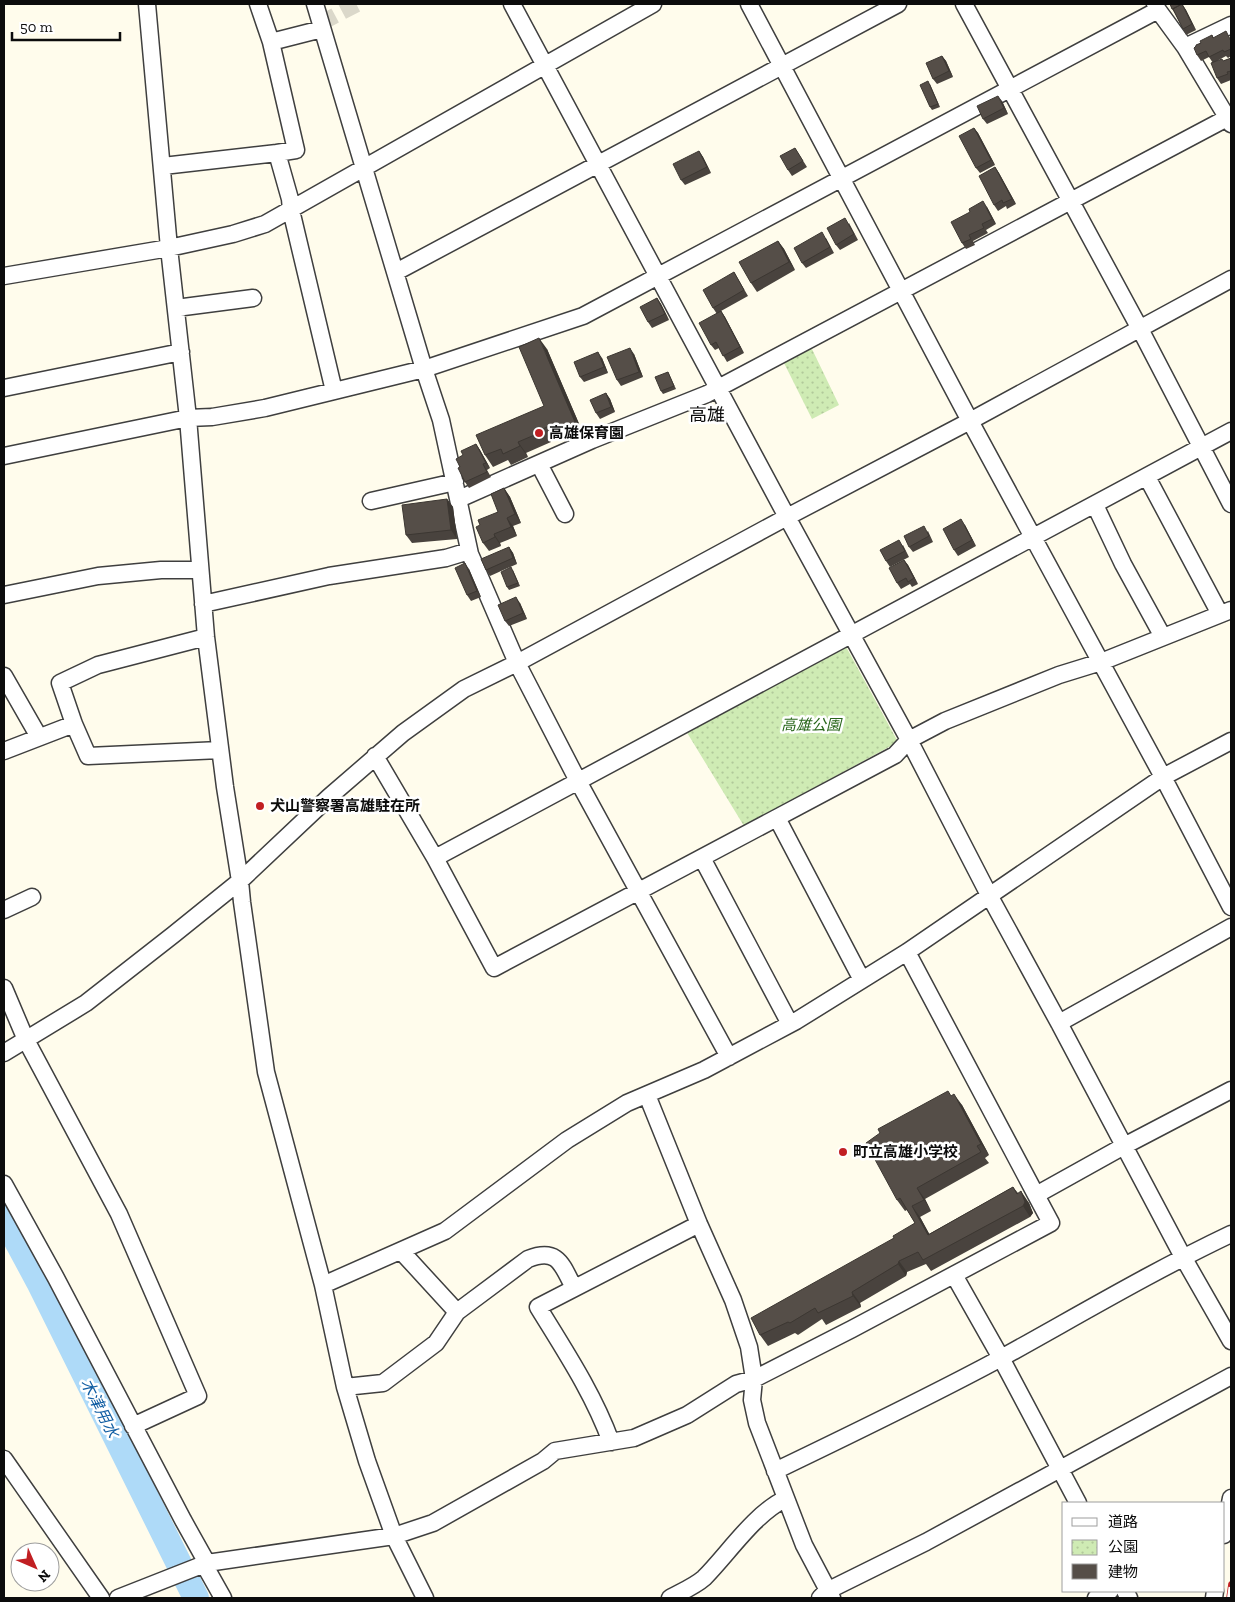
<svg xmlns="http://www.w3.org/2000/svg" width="1235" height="1602" font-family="'Zilla Slab','Noto Sans JP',serif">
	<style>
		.park { fill: url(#park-dots) }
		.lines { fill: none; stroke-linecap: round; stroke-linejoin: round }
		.river { stroke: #aedaf8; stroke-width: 26 }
		.minor-tunnel { stroke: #dbd8ca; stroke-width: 16; stroke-dasharray: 16 8; stroke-linecap: butt }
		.minor-casing { stroke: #3f3f3f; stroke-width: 19 }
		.minor { stroke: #fff; stroke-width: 16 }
		.rail-casing { stroke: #c11f22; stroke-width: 5.5 }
		.rail { stroke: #fff; stroke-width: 4; stroke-dasharray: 11; stroke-linecap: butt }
		.wall { fill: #49433e }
		.shaded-wall { fill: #3c3732 }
		.building { fill: #554e48; stroke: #3c3732 }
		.poi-dot { fill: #c11f22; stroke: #fff; stroke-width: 2 }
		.labels { text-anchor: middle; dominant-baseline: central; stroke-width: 5; stroke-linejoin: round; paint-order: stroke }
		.poi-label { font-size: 15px; font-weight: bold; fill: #0c0c0c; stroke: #fff; text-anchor: start }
		.park-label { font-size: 15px; font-style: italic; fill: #28661a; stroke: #fff }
		.water-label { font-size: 16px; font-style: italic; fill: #115ea3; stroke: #fff }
		.quarter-label { font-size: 18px; fill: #0c0c0c; stroke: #fff }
	</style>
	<defs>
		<pattern id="park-dots" width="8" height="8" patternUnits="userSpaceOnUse" patternTransform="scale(1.25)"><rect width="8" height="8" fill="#cfebb4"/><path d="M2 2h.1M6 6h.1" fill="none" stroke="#b1c89a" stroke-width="1.8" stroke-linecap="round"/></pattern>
	</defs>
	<rect width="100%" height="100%" fill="#fffcec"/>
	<!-- park -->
	<path class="park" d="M811 347 839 405 812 419 783 361Z
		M844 643 898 742 744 826 686 731Z"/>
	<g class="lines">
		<!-- river -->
		<path class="river" d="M4 1217 39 1282 196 1598"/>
		<!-- minor-tunnel -->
		<path class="minor-tunnel" d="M321 23 357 4"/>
		<!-- minor casing -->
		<g class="minor-casing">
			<path id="minor" d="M147 4 169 248 188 418 206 637 225 787 240 881 242 902 266 1072 323 1285 345 1387 367 1461 394 1536 425 1598
				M258 4 271 42 296 150 277 153 290 199 291 210 334 391
				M315 4 424 369 441 420 470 554 517 663 578 781 729 1057
				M512 4 787 517 909 740 989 895 1059 1023 1183 1257 1231 1341
				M749 4 970 421 1163 777 1231 907
				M964 4 1140 329 1231 504
				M1155 4 1158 10 1185 47 1231 124
				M271 42 322 29
				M1185 47 1231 25
				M163 166 277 153
				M396 272 898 4
				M4 276 169 248 233 234 265 224 653 4
				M176 308 253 298
				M4 388 181 352
				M4 456 188 418 212 417 265 408 424 369 583 316 1158 10
				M539 464 565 514
				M1147 477 1220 614
				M459 499 592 440 707 394 1227 118
				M371 501 455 482
				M1095 505 1123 564 1163 637
				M4 595 98 576 161 570H200
				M203 604 329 576 446 558 469 551
				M206 637 98 665 60 683 74 724 88 756 220 750
				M4 676 39 737
				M4 751 74 724
				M375 756 435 858 494 968 895 755 909 740 945 721 1059 675 1101 662 1231 610
				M777 818 862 980
				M435 858 1231 431
				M702 858 790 1024
				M4 910 32 897
				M907 952 1036 1195 1124 1146 1231 1090
				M4 988 26 1040 119 1214 198 1396 133 1426
				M1059 1023 1231 927
				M4 1053 86 1003 173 935 240 881 329 797 403 733 464 689 517 663 787 517 970 421 1231 279
				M647 1095 699 1224 733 1300 749 1347 754 1379 752 1400 757 1423 804 1545 832 1598
				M4 1184 56 1278 183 1520 207 1563 205 1566 223 1598
				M401 1251 457 1312
				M954 1275 1001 1358 1078 1503
				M323 1285 445 1231 567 1140 627 1103 704 1070 796 1021 907 952 1163 777 1231 741
				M345 1387 383 1383 436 1343 457 1312 528 1259C558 1247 562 1265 574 1288
				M611 1442C593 1393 565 1351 538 1307L699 1224
				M4 1459 101 1598
				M775 1471C852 1434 929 1397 1003 1357 1079 1315 1153 1271 1231 1234
				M1224 1535 1231 1498
				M1125 1591 1129 1598
				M118 1598 207 1563 394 1536 433 1523 543 1461 555 1451 634 1438 687 1415 736 1384 754 1379 852 1329 1051 1223 1036 1195
				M670 1598C681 1592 695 1586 704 1578 728 1554 754 1514 785 1499
				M820 1598 827 1591 926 1542 1231 1376
				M1096 1598 1110 1591
				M1214 1598 1215 1591"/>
		</g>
		<!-- minor -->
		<use href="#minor" class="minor"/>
		<!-- rail casing -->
		<g class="rail-casing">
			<path id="rail" d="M1229 1598 1231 1584"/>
		</g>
		<!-- rail -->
		<use href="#rail" class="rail"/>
	</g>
	<!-- wall -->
	<path class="wall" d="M1170 4H1180L1181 5 1182 4 1186 10 1196 30 1186 35 1183 29 1174 12 1172 9Z
		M1212 35 1214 38 1231 39V56L1228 58 1226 56 1213 63 1209 57 1201 61 1197 55 1196 46Z
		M942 56 946 61 953 77 937 84 933 79Z
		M1231 58V80L1221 84 1217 78 1224 61Z
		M930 84 940 107 932 110 930 107Z
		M1002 101 1008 114 987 124 983 119Z
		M974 128 978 133 995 165 980 173 976 168Z
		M795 148 807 167 792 176 788 170Z
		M699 151 703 157 711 173 685 185 681 180Z
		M995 167 999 173 1016 204 1007 209 1006 206 998 211 994 205Z
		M987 207 996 224 986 230 988 233 973 241 975 245 966 249 962 243Z
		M849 223 858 240 840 250 836 245Z
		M826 238 834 253 806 268 802 263Z
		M778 241 784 249 795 270 757 292 751 283Z
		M734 272 748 296 721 311 725 317 744 353 727 362 719 348 715 350 711 345 717 314 713 308Z
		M657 298 661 304 669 320 652 328 648 322Z
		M547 349 583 433 567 440 563 434 550 440 551 442 526 453 528 457 511 465 508 460 493 467 485 455 544 406Z
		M634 354 643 377 621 386 617 380Z
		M602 358 608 373 584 382 580 377Z
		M668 372 676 389 663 394 661 391Z
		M606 393 610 399 615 412 600 419 596 413Z
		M476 444 480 450 490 468 487 470 491 477 469 488 465 482 460 467 463 455Z
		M504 488 510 497 521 523 513 526 517 536 500 543 501 546 489 551 483 543 480 525 498 512Z
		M447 499 453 507 457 539 412 543 406 535Z
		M965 525 976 546 958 556 954 550Z
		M928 531 933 542 913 552 909 547Z
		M903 545 909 557 890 567 886 561Z
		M509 547 513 553 517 564 490 576 486 570Z
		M904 560 908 565 918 584 912 587 910 584 901 589 897 583Z
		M469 569 481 597 471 601 467 595Z
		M513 570 520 586 509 590 507 587Z
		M520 603 527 619 509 626 505 621Z
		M951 1096 962 1105 989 1155 985 1158 989 1163 925 1199 931 1211 920 1217 929 1234 1013 1187 1018 1193 1029 1203 1033 1213 1030 1217 931 1271 926 1264 907 1272 906 1276 860 1303 861 1307 826 1325 822 1319 798 1335 795 1333 768 1346 760 1335 915 1223 907 1210 905 1211 897 1200Z"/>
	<!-- shaded-wall -->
	<path class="shaded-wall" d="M1182 4 1186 10 1196 30 1192 24Z
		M942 56 946 61 953 77 949 71Z
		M998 96 1002 101 1008 114 1004 108Z
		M974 128 978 133 995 165 991 160Z
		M699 151 703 157 711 173 707 167Z
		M995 167 999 173 1016 204 1012 199Z
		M983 201 987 207 996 224 992 219Z
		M778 241 784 249 795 270 789 262Z
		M657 298 661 304 669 320 665 314Z
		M721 311 725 317 744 353 740 347Z
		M539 338 547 349 583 433 575 422Z
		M630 348 634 354 643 377 639 372Z
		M598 352 602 358 608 373 604 367Z
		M606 393 610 399 615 412 611 407Z
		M518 442 526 453 528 457 520 446Z
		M476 444 480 450 490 468 486 463Z
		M504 488 510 497 521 523 515 514Z
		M447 499 453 507 457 539 451 530Z
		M507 518 513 526 517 536 511 527Z
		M961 519 965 525 976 546 972 540Z
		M494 534 500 543 501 546 495 537Z
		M509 547 513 553 517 564 513 558Z
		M904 560 908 565 918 584 914 578Z
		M465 563 469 569 481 597 477 591Z
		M516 597 520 603 527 619 523 613Z
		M954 1094 962 1105 989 1155 981 1144Z
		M917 1188 925 1199 931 1211 924 1200Z
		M1021 1191 1029 1203 1033 1213 1030 1217 1023 1206 1024 1203Z
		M912 1206 920 1217 936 1246 928 1235Z
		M899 1261 907 1272 906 1276 898 1264Z
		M852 1292 860 1303 861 1307 853 1296Z"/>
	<!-- building -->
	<path class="building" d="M1170 4H1180V5L1172 9Z
		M1182 4 1192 24 1183 29 1173 9Z
		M1226 31 1231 41V49L1224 52 1223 50 1209 57 1206 51 1197 55 1194 48 1196 46V45L1201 43 1200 41 1212 35 1213 38Z
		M942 56 949 71 933 79 926 63Z
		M1231 58V71L1227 72 1228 74 1217 78 1211 63 1222 59 1223 61Z
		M928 81 938 104 930 107 920 85Z
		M998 96 1004 108 983 119 977 106Z
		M974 128 991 160 976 168 959 136Z
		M795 148 803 161 788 170 780 156Z
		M699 151 707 167 681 180 673 164Z
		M995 167 1012 199 1003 203 1002 200 994 205 979 176Z
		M983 201 992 219 982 224 984 228 969 235 971 239 962 243 951 222 970 212 969 209Z
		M845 218 854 234 836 245 827 228Z
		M822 232 830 247 802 263 794 248Z
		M778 241 789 262 751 283 739 262Z
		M734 272 744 290 713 308 703 290Z
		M657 298 665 314 648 322 640 307Z
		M721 311 740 347 723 356 716 342 711 345 699 323Z
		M539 338 575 422 559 429 557 422 543 429 544 431 518 442 520 446 503 454 501 449 485 455 476 435 544 406 519 347Z
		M630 348 639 372 617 380 607 357Z
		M598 352 604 367 580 377 574 362Z
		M668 372 674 386 661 391 655 377Z
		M606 393 611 407 596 413 590 400Z
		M476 444 486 463 483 464 487 472 465 482 458 468 460 467 456 459 463 455 461 451Z
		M504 488 515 514 507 518 511 527 494 534 495 537 483 543 476 527 480 525 478 520 498 512 491 494Z
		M447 499 451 530 406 535 402 505Z
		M961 519 972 540 954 550 943 529Z
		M924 526 929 536 909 547 904 536Z
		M899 540 905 551 886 561 880 550Z
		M509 547 513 558 486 570 481 559Z
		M904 560 914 578 908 582 906 578 897 583 889 568Z
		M465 563 477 591 467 595 455 568Z
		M511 567 518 583 507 587 501 572Z
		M516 597 523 613 505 621 498 605Z
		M948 1091 951 1096 954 1094 981 1144 977 1146 981 1152 917 1188 924 1200 912 1206 928 1235 1013 1187 1017 1194 1021 1191 1025 1202 1023 1206 923 1260 918 1252 899 1261 898 1264 852 1292 853 1296 818 1313 815 1308 790 1323 788 1322 760 1335 751 1318 894 1238 893 1236 915 1223 900 1198 897 1200 866 1143 880 1133 878 1129Z"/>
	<!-- markers -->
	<g class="poi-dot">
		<circle cx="539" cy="433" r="5"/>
		<circle cx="260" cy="806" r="5"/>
		<circle cx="843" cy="1152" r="5"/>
	</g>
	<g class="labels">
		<!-- poi labels -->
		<g class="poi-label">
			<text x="549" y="433">高雄保育園</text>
			<text x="270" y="806">犬山警察署高雄駐在所</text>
			<text x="853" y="1152">町立高雄小学校</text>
		</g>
		<!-- park labels -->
		<g class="park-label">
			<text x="811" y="725">高雄公園</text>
		</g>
		<!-- water labels -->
		<g class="water-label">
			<text transform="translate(100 1408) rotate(63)">木津用水</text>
		</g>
		<!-- quarter labels -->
		<g class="quarter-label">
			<text x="707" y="415">高雄</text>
		</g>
	</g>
	<!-- border -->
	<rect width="1235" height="1602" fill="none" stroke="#0c0c0c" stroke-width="10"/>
	<!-- legend -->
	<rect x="1062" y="1502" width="162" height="90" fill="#ffffff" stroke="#9e9e9e"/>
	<rect x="1072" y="1518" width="25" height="8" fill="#ffffff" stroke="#9e9e9e"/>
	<text x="1108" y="1527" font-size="15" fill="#0c0c0c">道路</text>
	<rect x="1072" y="1540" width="25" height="15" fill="url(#park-dots)" stroke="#9e9e9e"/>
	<text x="1108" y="1552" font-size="15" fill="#0c0c0c">公園</text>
	<rect x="1072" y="1564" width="25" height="15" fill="#554e48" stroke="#9e9e9e"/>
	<text x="1108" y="1577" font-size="15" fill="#0c0c0c">建物</text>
	<!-- north arrow -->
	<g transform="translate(35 1567) rotate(135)"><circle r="24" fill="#ffffff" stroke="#9e9e9e"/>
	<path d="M0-4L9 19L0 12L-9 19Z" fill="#c11f22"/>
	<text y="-8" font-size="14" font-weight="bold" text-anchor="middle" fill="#0c0c0c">N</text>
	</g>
	<!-- scale -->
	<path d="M12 32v8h108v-8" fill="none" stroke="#0c0c0c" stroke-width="2.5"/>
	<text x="20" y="32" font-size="15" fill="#0c0c0c" stroke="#ffffff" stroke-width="4" paint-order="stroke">50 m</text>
</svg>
